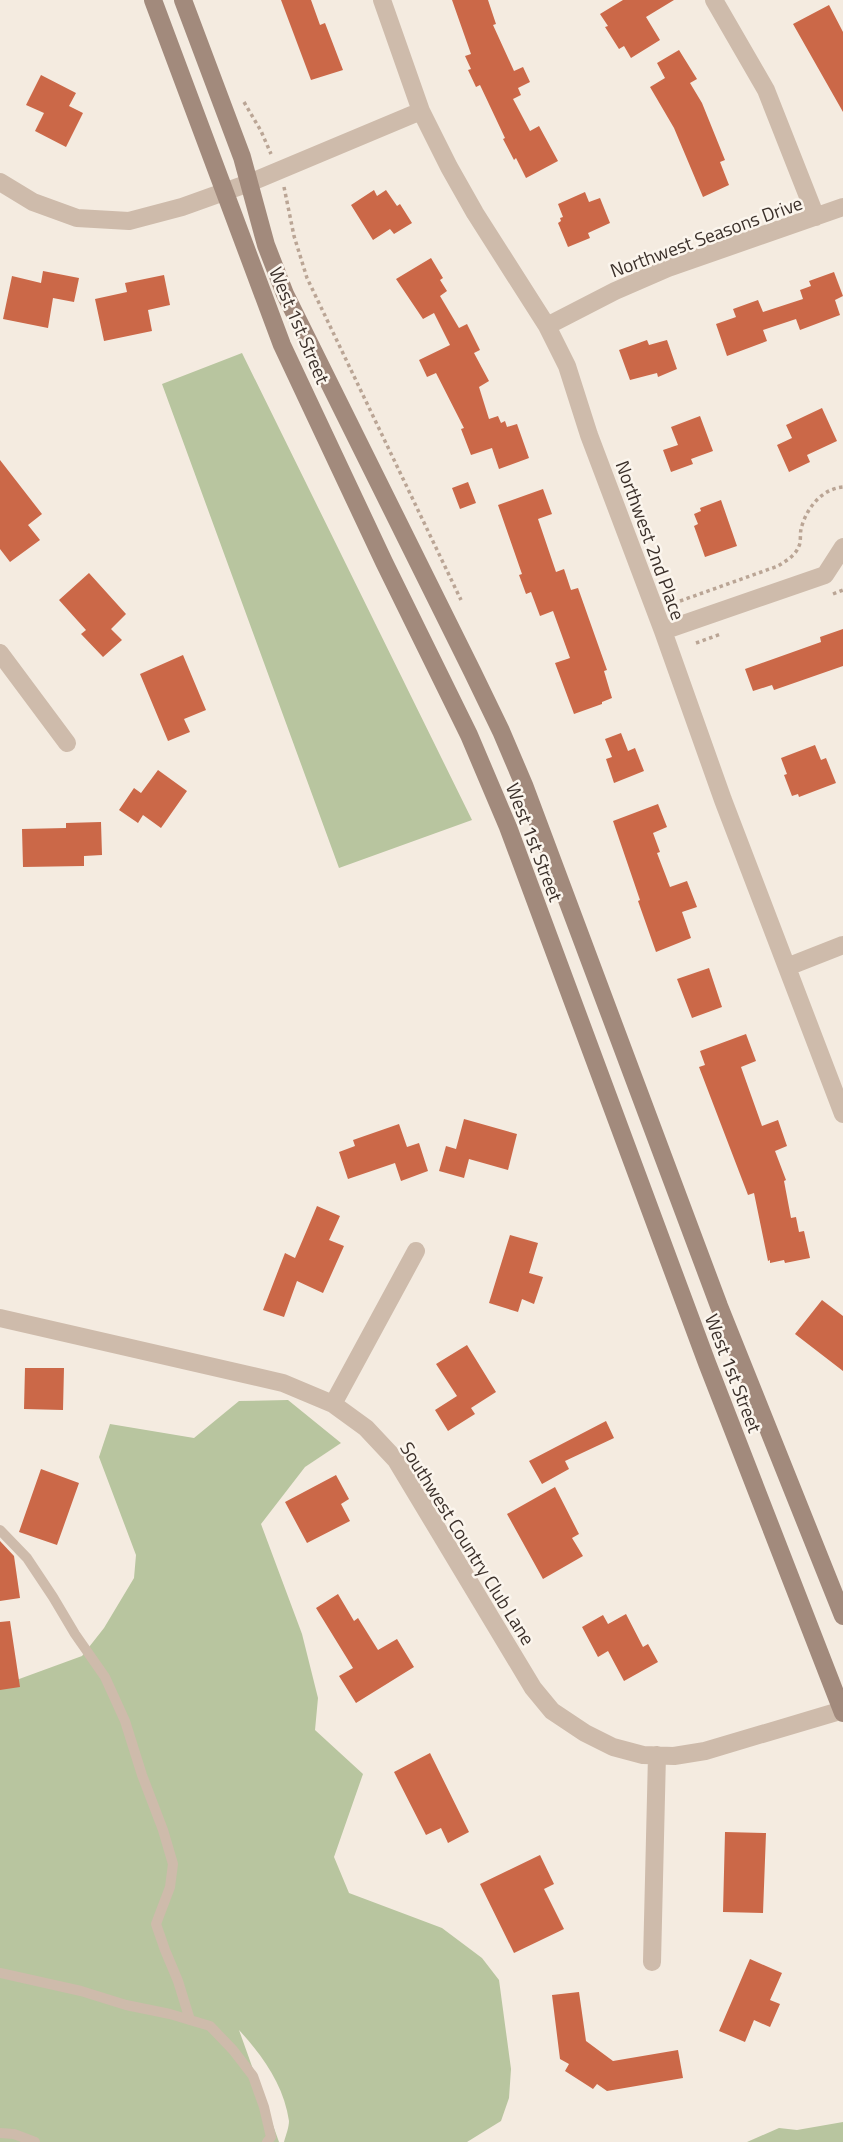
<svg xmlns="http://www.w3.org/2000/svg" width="843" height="2142" font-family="'Titillium Web',sans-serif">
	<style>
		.green { fill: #b8c59f }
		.building { fill: #cb6848 }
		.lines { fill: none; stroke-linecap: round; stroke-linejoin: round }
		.path { stroke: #baa595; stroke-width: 3.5; stroke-dasharray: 3.5 3.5; stroke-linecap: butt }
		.lane { stroke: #cebbab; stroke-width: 10 }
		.street { stroke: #cebbab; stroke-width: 18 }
		.secondary { stroke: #a28a7c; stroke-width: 18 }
		.labels { text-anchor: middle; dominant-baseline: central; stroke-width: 5; stroke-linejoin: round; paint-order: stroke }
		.street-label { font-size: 19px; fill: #3b302a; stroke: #fbf5ed }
	</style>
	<rect width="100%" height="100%" fill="#f4ebe0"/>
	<!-- green -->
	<path class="green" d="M242 353 472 820 339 868 162 384Z
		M288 1400 341 1443 305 1467 261 1524 302 1634 318 1698 315 1730 363 1774 334 1857 349 1893 442 1928 482 1958 499 1980 511 2069 509 2098 501 2121 467 2142H284C286 2135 289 2127 289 2121 284 2085 262 2055 239 2030L279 2142H0V1686L82 1656 104 1628 134 1578 136 1555 99 1457 110 1424 194 1438 239 1401Z
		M843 2122V2142H747L779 2128 797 2130Z"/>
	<!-- building -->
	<path class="building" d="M281 0H311L320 25 325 23 343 70 311 80Z
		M452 0H488L496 24 493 25 514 71 523 67 530 82 518 88 521 95 513 99 530 131 539 126 558 161 526 178 516 158 514 160 503 139 505 138 480 85 476 87 468 70 471 69 465 56 471 54Z
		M623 0H674L646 17 660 40 631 58 624 46 619 49 605 27 608 26 600 14Z
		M829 5 843 32V112L793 24Z
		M679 50 697 79 690 83 702 103 725 160 720 162 729 185 703 197 674 128 650 87 665 78 657 63Z
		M41 75 76 93 69 106 83 113 66 147 35 131 44 113 26 105Z
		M374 190 377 196 386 190 397 206 400 204 412 223 394 234 390 229 373 240 351 205Z
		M585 192 589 202 600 198 610 223 588 233 590 238 568 247 558 223 561 221 560 218 563 217 558 204Z
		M431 258 443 278 440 280 447 291 440 296 459 328 467 324 480 350 474 353 489 381 479 387 489 419 498 416 501 423 505 421 507 427 517 424 529 458 499 469 492 448 471 455 461 429 464 428 436 373 427 377 419 360 450 345 434 313 423 319 396 279Z
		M43 271 79 278 74 302 53 298 48 328 3 319 12 276 41 283Z
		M834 272 843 296 835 300 840 315 800 330 796 319 763 330 767 341 727 356 716 324 736 317 733 309 758 300 763 312 803 299 800 290 811 286 809 281Z
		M164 275 170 305 148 310 152 331 104 341 95 299 127 292 125 283Z
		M647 340 649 345 667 340 677 369 658 377 657 373 630 380 619 350Z
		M822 408 837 441 807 455 810 462 789 472 777 445 792 438 786 425Z
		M700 416 713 451 691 459 693 464 671 472 663 450 678 445 671 427Z
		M0 460 42 514 28 525 40 540 10 562 0 549Z
		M468 482 476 503 460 509 452 488Z
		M543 489 552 514 538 519 556 572 564 569 571 590 578 588 607 670 604 671 612 698 602 702V704L574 714 555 663 570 658 553 611 540 616 531 592 526 594 519 575 522 574 498 505Z
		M721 500 737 546 705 557 694 526 698 524 694 514 701 511 700 508Z
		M89 573 126 614 111 629 122 640 103 657 81 634 86 630 59 600Z
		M843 629V666L774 690 772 685 753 691 745 669 821 642 820 637Z
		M183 655 206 710 184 719 190 732 168 741 140 674Z
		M621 733 628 751 635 748 644 771 614 783 606 759 612 757 605 739Z
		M815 745 821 760 826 758 836 783 799 797 798 794 792 796 784 775 787 774 781 758Z
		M158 770 187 791 161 828 143 815 138 823 119 810 134 788 141 793Z
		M658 804 667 827 653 833 660 852 657 853 670 887 687 881 697 907 682 912 691 938 656 952 638 901 640 900 613 821Z
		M101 822 102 855 84 856V866L23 867 22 829 66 828V823Z
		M709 968 722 1007 692 1018 677 979Z
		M746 1034 756 1061 741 1067 762 1126 778 1120 787 1146 775 1151 786 1180 784 1181 791 1218 796 1217 799 1232 804 1231 810 1258 785 1263 784 1260 770 1263V1260L768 1261 754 1193 748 1195 699 1067 705 1065 700 1051Z
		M464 1119 517 1134 508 1170 469 1159 464 1178 439 1171 446 1146 456 1149Z
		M399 1124 407 1147 419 1143 428 1171 401 1181 395 1163 348 1179 339 1152 355 1146 353 1140Z
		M317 1206 340 1216 329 1240 344 1246 323 1293 297 1281 284 1317 263 1310 285 1253 295 1258Z
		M510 1235 538 1243 529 1273 543 1277 534 1304 522 1299 518 1312 489 1303Z
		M822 1300 843 1316V1371L795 1334Z
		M467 1345 496 1392 471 1408 475 1414 448 1431 435 1410 457 1396 436 1364Z
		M25 1368H64L63 1410 24 1409Z
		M606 1421 614 1438 565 1461 569 1469 542 1484 529 1461Z
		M41 1469 79 1483 57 1545 19 1532Z
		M336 1475 349 1499 341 1504 350 1521 307 1543 285 1502Z
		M555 1487 579 1534 572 1538 583 1556 543 1579 507 1514Z
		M0 1541 14 1556 20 1598 0 1601Z
		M338 1594 354 1621 358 1618 378 1650 397 1639 414 1667 356 1703 339 1676 353 1668 316 1608Z
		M626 1614 643 1647 648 1644 658 1662 624 1681 608 1651 598 1657 582 1627 603 1615 608 1624Z
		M10 1621 20 1687 0 1690V1622Z
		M430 1753 469 1832 448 1843 441 1828 426 1835 394 1772Z
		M725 1832 766 1833 763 1913 723 1912Z
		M540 1855 554 1884 544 1889 564 1929 514 1953 480 1884Z
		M750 1959 782 1973 770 2000 780 2004 770 2027 754 2020 745 2042 719 2031Z
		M579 1992 586 2041 613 2061 678 2050 683 2078 607 2091 597 2084 593 2089 565 2071 569 2064 560 2059 552 1995Z"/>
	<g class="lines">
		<!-- path -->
		<path class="path" d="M244 102 261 131 271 154
			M284 187 294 236 307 278 461 600
			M833 594 843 590
			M680 601 778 566C786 561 796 555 799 546 801 542 800 534 801 529 806 509 821 489 843 487
			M696 643 721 634"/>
		<!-- lane -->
		<path class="lane" d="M0 1530 27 1558 53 1597 75 1634 105 1677 125 1721 142 1775 163 1830 173 1864 170 1887 156 1924 165 1950 178 1981 190 2020
			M0 1973 81 1991 126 2005 170 2014 210 2026 233 2050 253 2076 264 2107 271 2137 267 2142
			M0 2133 14 2134 35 2142"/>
		<!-- street -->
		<path class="street" d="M382 0 421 111 449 167 475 213 547 326 567 366 589 435 663 631 723 800 843 1114
			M714 0 766 90 816 217
			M0 182 33 202 77 218 129 221 182 207 249 183 421 111
			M547 326 615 291 668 268 843 207
			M663 631 825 575 843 547
			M0 653 67 743
			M787 967 843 945
			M0 1318 283 1383 333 1404 366 1428 396 1460 533 1688 552 1711 585 1733 613 1747 643 1755 674 1756 705 1751 843 1710
			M333 1404 416 1251
			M652 1962 657 1755"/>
		<!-- secondary -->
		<path class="secondary" d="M153 0 282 345 384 562 469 735 508 827 707 1363 843 1713
			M183 0 242 157 266 245 285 294 472 671 501 731 524 785 719 1306 843 1616"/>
	</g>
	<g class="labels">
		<!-- street labels -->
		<g class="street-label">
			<text transform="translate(706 236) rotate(-20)">Northwest Seasons Drive</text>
			<text transform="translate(300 325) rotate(67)">West 1st Street</text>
			<text transform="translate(651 540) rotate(70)">Northwest 2nd Place</text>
			<text transform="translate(535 842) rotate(69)">West 1st Street</text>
			<text transform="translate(734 1373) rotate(69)">West 1st Street</text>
			<text transform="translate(468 1543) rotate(58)">Southwest Country Club Lane</text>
		</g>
	</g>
</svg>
